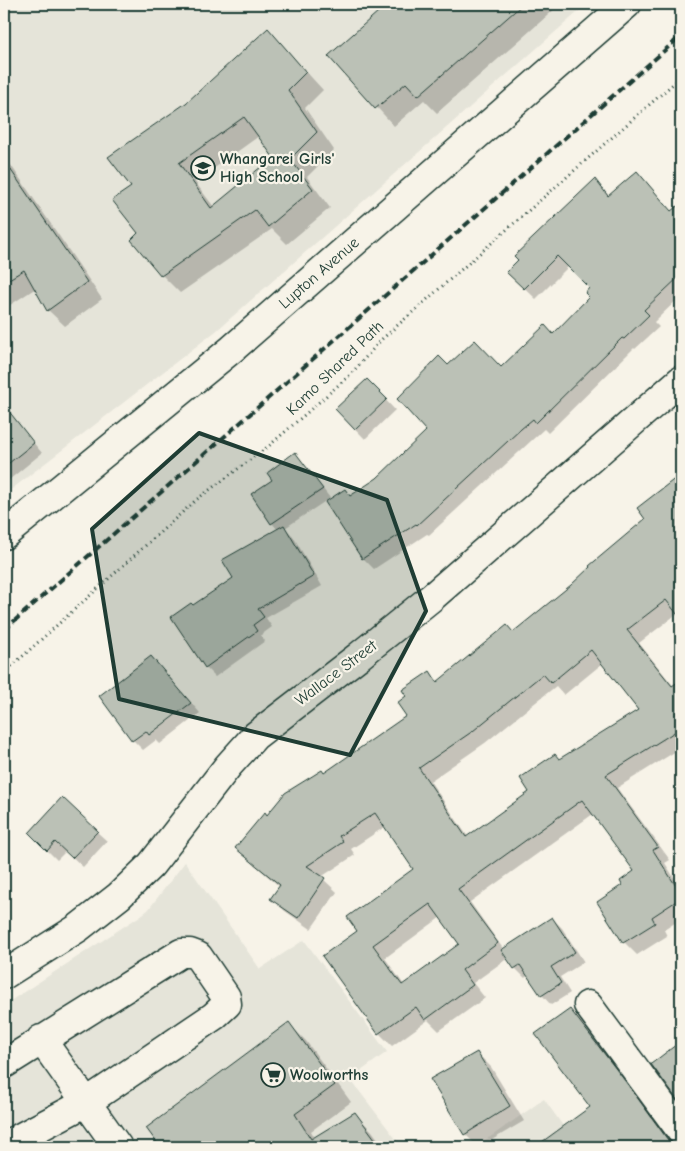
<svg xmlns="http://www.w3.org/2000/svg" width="685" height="1151" font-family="'Comic Neue',sans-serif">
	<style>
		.built { fill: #e5e4d9 }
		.shadow { fill: #0003; fill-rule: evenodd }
		.building { fill: #bbc1b6; stroke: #1f3d34; fill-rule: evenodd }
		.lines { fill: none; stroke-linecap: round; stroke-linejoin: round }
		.minor-casing { stroke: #1f3d34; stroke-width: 31 }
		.path { stroke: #1f3d34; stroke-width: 3; stroke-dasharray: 1 4; stroke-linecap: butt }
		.minor { stroke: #f7f3e8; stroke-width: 28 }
		.rail { stroke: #1f3d34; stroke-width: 4; stroke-dasharray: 8 4; stroke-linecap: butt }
		.marked { fill: #1f3d34; fill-opacity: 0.2; stroke: #1f3d34; stroke-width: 4; stroke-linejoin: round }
		.labels { text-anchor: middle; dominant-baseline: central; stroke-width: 4.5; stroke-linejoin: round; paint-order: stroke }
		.poi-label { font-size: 16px; font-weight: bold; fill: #1f3d34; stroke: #f7f3e8; text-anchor: start }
		.street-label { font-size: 16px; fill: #1f3d34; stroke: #f7f3e8 }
	</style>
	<rect width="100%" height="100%" fill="#f7f3e8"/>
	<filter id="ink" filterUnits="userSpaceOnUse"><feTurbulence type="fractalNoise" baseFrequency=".02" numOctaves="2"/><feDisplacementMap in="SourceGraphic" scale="10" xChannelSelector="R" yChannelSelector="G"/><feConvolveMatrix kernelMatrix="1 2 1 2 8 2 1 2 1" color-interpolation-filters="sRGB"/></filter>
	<g filter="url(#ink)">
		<!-- built -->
		<path class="built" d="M4 4H587L216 331 4 495Z
			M185 862 260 969 304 940 387 1052 350 1079 402 1147H4V1005L140 916 148 910Z
			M544 1099 578 1147H476Z"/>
		<!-- shadow -->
		<path class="shadow" d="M370 4H553L556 8 437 113 424 100 394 126 330 56 378 13Z
			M268 30 323 90 305 108 334 150 307 177 330 208 287 244 272 229 180 293 162 275 132 240 140 234 133 187 187 104ZM259 136 275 158 214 207 195 182Z
			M4 155 102 299 65 326 48 310 36 288 4 309Z
			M595 181 609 196 672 212 681 205V296L654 322 659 327 635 349 634 348 548 433 544 429 429 535 427 534 374 569 363 558 327 503 345 491 351 497 378 479 428 431 448 367 502 369 553 335 591 297V288L569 266 536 299 508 272Z
			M367 380 395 410 365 439 336 409Z
			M11 416 42 453 4 484V421Z
			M295 453 330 498 285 528 293 536 322 586 266 618 272 627 261 635 265 641 215 677 206 668 173 617 193 607 235 578 278 530 272 523 274 480Z
			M681 475V617L678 613 639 643 674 687 681 682V748L617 788 670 860 665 863 681 889V919L664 930 667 936 637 955 624 942 599 902 624 886 636 871 593 814 470 902 504 950 552 918 562 928 584 962 560 977 570 993 551 1005 542 995 528 975 525 978 515 968 508 958 473 983 485 998 439 1031 428 1020 392 1046 379 1033 359 931 415 869 386 826 351 849 355 855 321 877 337 892 311 929 285 911 272 899 280 887 236 848 267 816 408 716V696L430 673 439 682 513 633 571 586 647 519 638 508ZM603 663 640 710 560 760 531 792 468 837 430 781 485 743 556 686 564 695ZM441 917 461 944 404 985 385 958Z
			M161 668 200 713 160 744 156 740 143 750 133 740 101 696Z
			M97 832 107 841 83 867 66 851 57 860 30 833Z
			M570 1010 587 1027 676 1147H537L592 1108Z
			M289 1024 306 1041 351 1102 311 1131 315 1138 355 1114 372 1131 384 1147H162L147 1128Z
			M681 1043V1103L652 1064Z
			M477 1053 491 1067 524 1121 480 1147H478L465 1134Z"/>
		<!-- building -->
		<path class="building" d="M387 4H523L418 96 406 83 375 109 328 56Z
			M268 28 306 72 288 90 317 132 290 159 313 189 268 227 255 210 161 276 131 240 138 233 112 200 131 187 108 157 186 103ZM244 117 273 157 211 208 179 163Z
			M4 160 87 282 47 311 24 270 4 282Z
			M637 171 671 211 681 203V275L644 310 649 315 624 339 622 338 536 423 533 419 521 429 417 525 416 524 362 559 325 502 345 489 350 496 377 478 426 431 397 399 439 356 448 365 475 340 501 367 545 325 553 334 589 297 585 293 589 288 557 256 524 289 506 272 518 260 514 256 595 179 608 196Z
			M367 379 387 399 355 430 335 409Z
			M4 405 34 443 4 467Z
			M295 452 323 489 271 524 251 494 272 480 267 473Z
			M681 474V619L666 600 627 630 672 686 681 680V728L606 775 658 847 653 850 681 894V898L652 917 655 923 623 943 597 902 622 885 620 881 634 871 582 800 458 889 498 943 462 970 473 985 425 1020 416 1007 378 1034 322 956 357 931 347 917 413 869 375 813 339 836 343 842 307 866 325 878 298 918 270 899 280 885 235 848 265 812 267 815 285 793 322 770 324 773 406 716 397 703 406 696 402 690 430 671 437 682 507 625 513 632 571 585 590 567 589 566 645 519 637 508ZM591 650 638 710 559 759 555 754 520 778 529 792 466 837 419 768 473 731 543 674 551 683ZM430 904 459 944 402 985 373 945Z
			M284 525 314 576 258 609 264 617 253 625 257 631 205 668 171 617 191 603 193 605 233 578 222 560Z
			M151 656 191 703 149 735 146 731 132 741 99 696Z
			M62 797 98 831 72 858 55 842 47 851 29 833Z
			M552 917 575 952 551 967 561 983 541 996 520 965 514 969 501 950Z
			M570 1009 626 1082 673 1147H535L590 1107 535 1034Z
			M289 1022 335 1085 295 1114 311 1139 355 1112 381 1147H160L146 1128Z
			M681 1041V1105L651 1064Z
			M477 1052 510 1106 464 1135 430 1079Z"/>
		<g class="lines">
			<!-- minor casing -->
			<g class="minor-casing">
				<path id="minor" d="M4 535 232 349 627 4
					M4 975 78 928 119 896 151 865 228 766 255 736 359 656 431 598 681 380
					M588 1005 681 1131
					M41 1039 118 1147
					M4 1064 181 953H190L198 956 226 997 227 1004 214 1016 87 1102 4 1146"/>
			</g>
			<!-- path -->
			<path class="path" d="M4 673 196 500 270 445 350 375 382 339 681 77"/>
			<!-- minor -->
			<use href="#minor" class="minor"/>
			<!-- rail -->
			<path class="rail" d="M4 630 681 36"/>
		</g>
	</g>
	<!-- marked area -->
	<path class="marked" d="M199 433 387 500 426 611 350 755 119 699 92 529Z"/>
	<!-- icons -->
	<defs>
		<g id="school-ring" transform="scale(1.25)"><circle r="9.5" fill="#f7f3e8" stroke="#1f3d34" stroke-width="1.5"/><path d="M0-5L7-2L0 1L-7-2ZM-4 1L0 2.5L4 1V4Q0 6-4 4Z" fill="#1f3d34"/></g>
		<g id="supermarket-ring" transform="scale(1.25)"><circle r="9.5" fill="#f7f3e8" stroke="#1f3d34" stroke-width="1.5"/><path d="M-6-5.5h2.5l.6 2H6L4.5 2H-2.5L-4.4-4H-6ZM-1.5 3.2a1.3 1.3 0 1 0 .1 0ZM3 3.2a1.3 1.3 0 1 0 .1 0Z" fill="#1f3d34"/></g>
	</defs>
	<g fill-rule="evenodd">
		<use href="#school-ring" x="203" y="168"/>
		<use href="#supermarket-ring" x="273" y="1075"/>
	</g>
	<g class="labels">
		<!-- poi labels -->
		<g class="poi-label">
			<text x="220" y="159">Whangarei Girls'<tspan x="220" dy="18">High School</tspan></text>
			<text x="290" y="1075">Woolworths</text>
		</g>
		<!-- street labels -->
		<g class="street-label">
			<text transform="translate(319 273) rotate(-41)">Lupton Avenue</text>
			<text transform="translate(335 368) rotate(-44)">Kamo Shared Path</text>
			<text transform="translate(336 673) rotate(-37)">Wallace Street</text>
		</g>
	</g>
	<!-- margin -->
	<rect width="685" height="1151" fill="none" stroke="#f7f3e8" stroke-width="20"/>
	<rect x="10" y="10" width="665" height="1131" fill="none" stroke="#1f3d34" stroke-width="2" filter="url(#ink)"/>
</svg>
